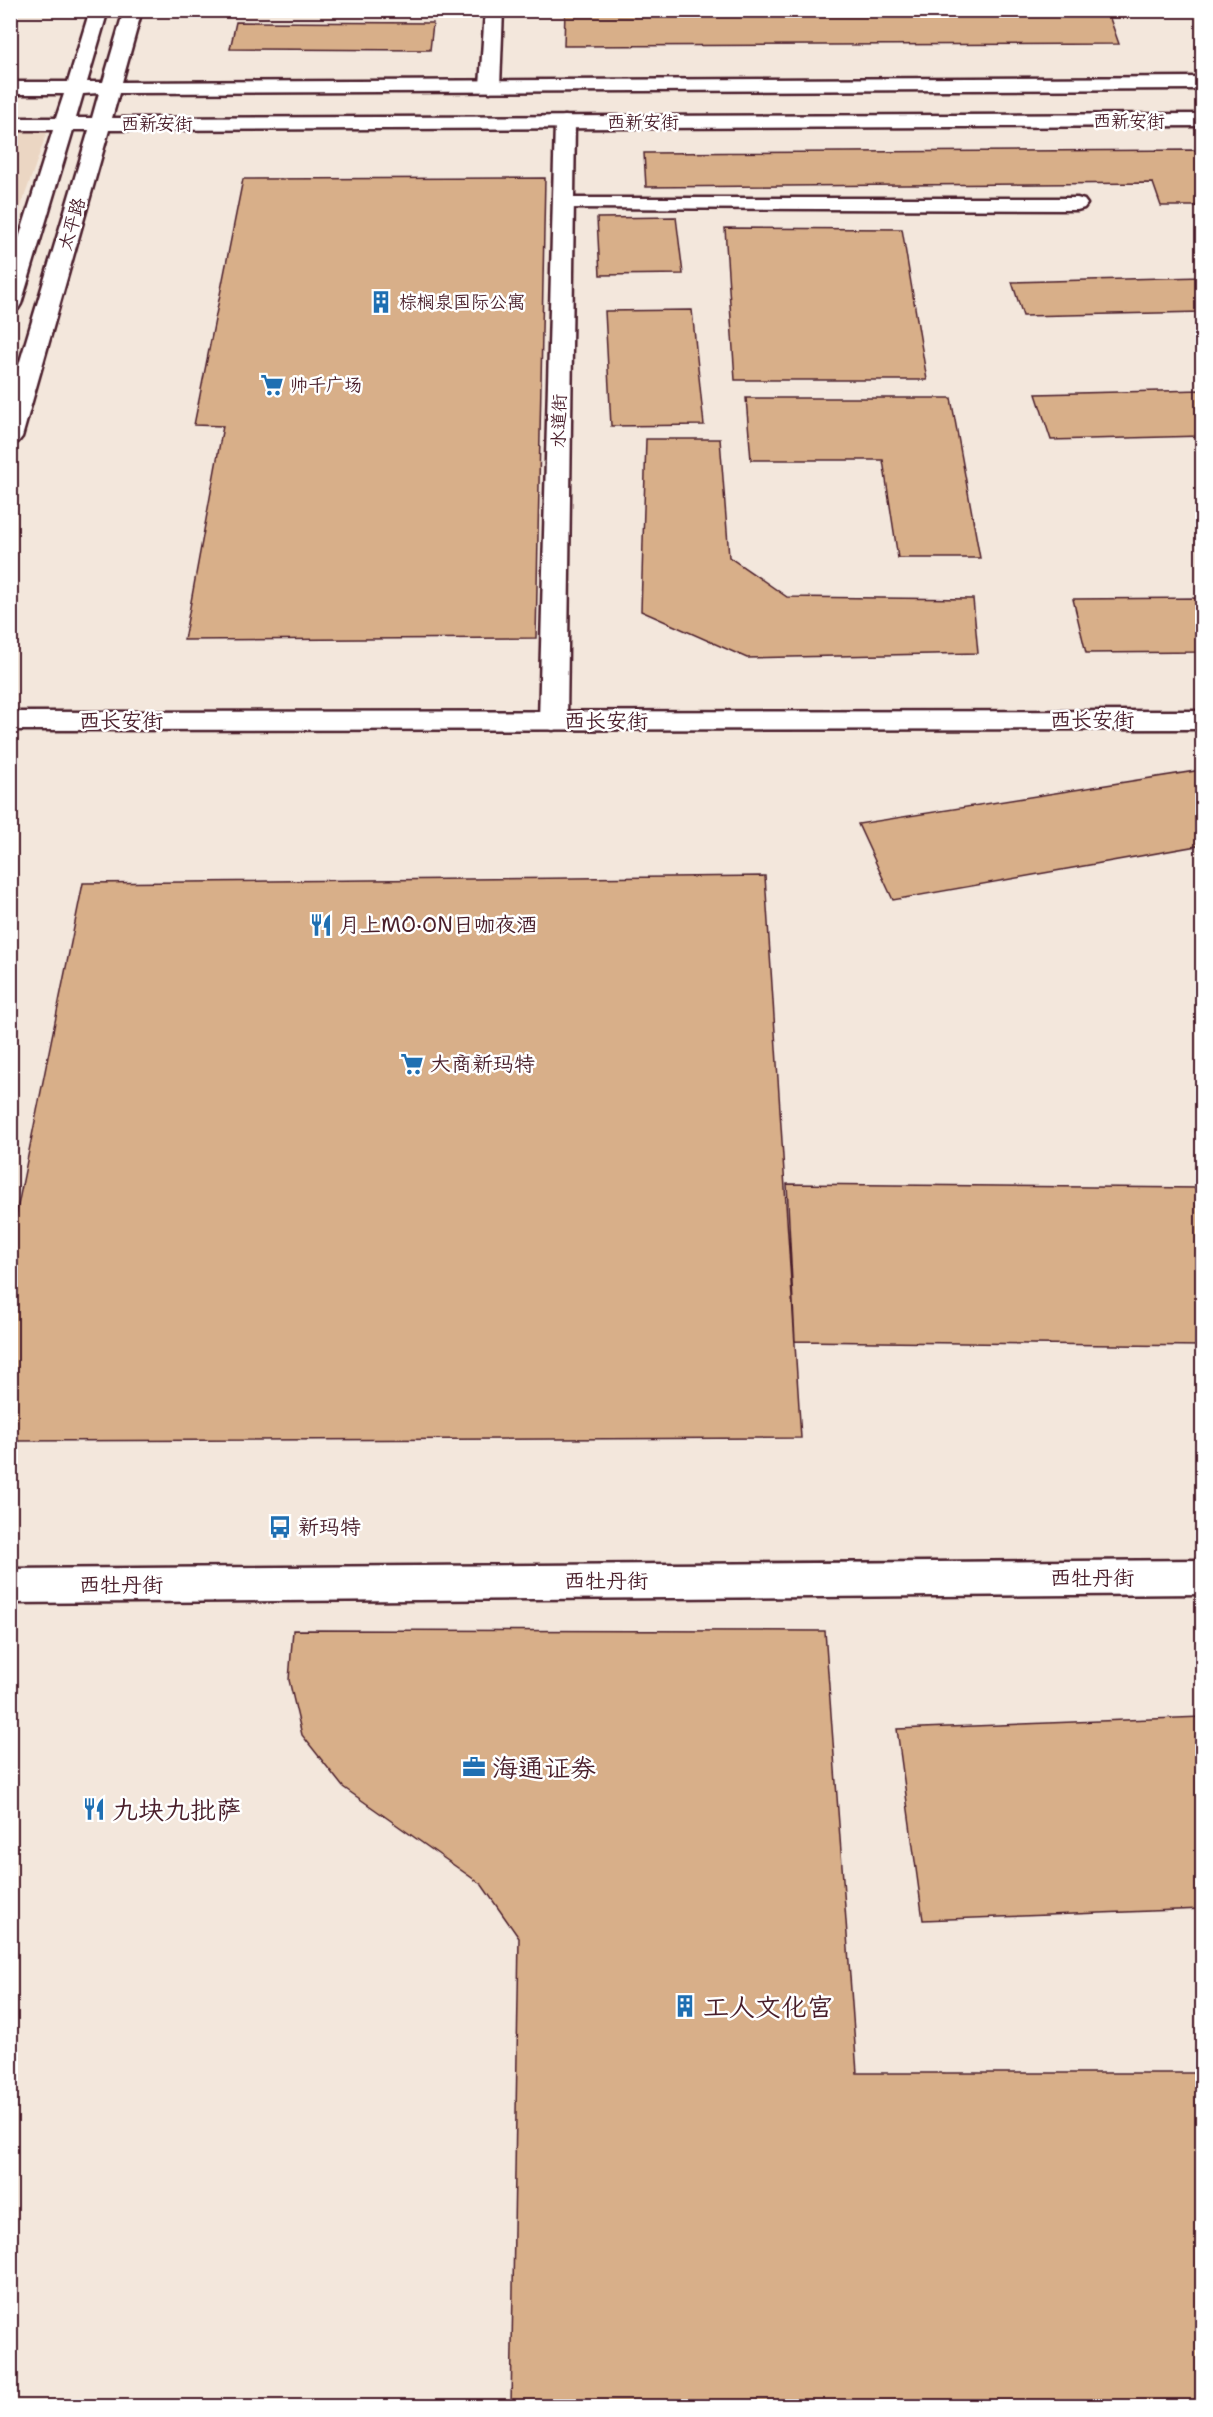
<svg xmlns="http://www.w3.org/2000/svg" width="1213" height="2417" font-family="'Shantell Sans','LXGW WenKai TC',sans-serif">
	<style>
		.built { fill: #ebd6c3 }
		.building { fill: #d8af89; stroke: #4a1f2b; stroke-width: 1.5 }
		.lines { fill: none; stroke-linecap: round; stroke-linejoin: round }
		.service-casing { stroke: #4a1f2b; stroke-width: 5 }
		.minor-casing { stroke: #4a1f2b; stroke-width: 5 }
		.tertiary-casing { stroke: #4a1f2b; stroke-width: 5 }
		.secondary-casing { stroke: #4a1f2b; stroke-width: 5 }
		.service { fill: #fff; fill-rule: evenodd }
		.minor { fill: #fff; fill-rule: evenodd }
		.tertiary { fill: #fff; fill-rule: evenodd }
		.secondary { fill: #fff; fill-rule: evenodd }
		.labels { text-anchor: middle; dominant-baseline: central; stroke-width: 5; stroke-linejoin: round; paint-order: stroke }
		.far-street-label { font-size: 18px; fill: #4a1f2b; stroke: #fff }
		.far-poi-label { font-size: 18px; fill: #4a1f2b; stroke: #fff; text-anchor: start }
		.street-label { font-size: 21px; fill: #4a1f2b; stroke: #fff }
		.poi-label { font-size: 21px; fill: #4a1f2b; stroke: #fff; text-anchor: start }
		.near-poi-label { font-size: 26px; fill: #4a1f2b; stroke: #fff; text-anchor: start }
	</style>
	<rect width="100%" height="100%" fill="#f3e7dc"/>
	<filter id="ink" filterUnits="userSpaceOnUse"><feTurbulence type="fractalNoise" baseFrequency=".0167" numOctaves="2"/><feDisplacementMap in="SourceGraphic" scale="12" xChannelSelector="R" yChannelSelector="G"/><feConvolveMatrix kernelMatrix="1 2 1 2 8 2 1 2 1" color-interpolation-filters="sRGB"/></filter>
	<g filter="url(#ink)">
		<!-- built -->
		<path class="built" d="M11 132H47L11 235 10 132Z"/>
		<!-- building -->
		<path class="building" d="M565 10H1107L1119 44 564 46Z
			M236 22 433 23 430 50 230 49Z
			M1202 150V206H1161L1153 183 646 187 644 153Z
			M545 178 536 638 184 640 223 426 194 425 243 179Z
			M676 217 683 274 600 275 597 218Z
			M725 228 902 229 927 380H735Z
			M1202 277V312L1023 316 1012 282Z
			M692 310 704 425 611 426 605 311Z
			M1202 390V436L1051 440 1036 394Z
			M746 398H951L980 558H898L883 460H751Z
			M646 439H720L729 557 787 597 973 599 978 653 747 658 641 611Z
			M1202 598V652L1086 653 1073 599Z
			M1202 770V845L893 900 858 824Z
			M765 876 801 1438 10 1441V1245L83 883Z
			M787 1184 1202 1188V1346L795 1341Z
			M293 1630 825 1631 857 2073H1202V2406H511L519 1938 482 1885 343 1787 302 1735 289 1680Z
			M1202 1717V1909L923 1920 897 1729Z"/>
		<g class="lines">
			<!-- service casing -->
			<g class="service-casing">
				<path id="service" d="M563 198H1077L1084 200 1087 204 1084 208 1077 210 556 208 553 204 556 200Z"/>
			</g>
			<!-- minor casing -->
			<g class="minor-casing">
				<path id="minor" d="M485 10H503L500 86 490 92 480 86Z
					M565 116 572 118 575 122 567 721 563 727 553 730 543 727 539 721 555 122 558 118Z"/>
			</g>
			<!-- tertiary casing -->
			<g class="tertiary-casing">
				<path id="tertiary" d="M1202 711V729L10 730V712Z"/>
			</g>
			<!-- secondary casing -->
			<g class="secondary-casing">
				<path id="secondary" d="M90 10H108L87 82H103L124 10H142L122 82 1202 77V89L119 93 112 118 1202 114V126L109 130 22 437 18 442 10 444V395L89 130H73L21 304 18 309 10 310V267L53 130H10V118H56L64 94H10V82H68ZM99 93 92 118H76L83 94Z
					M1202 1560V1594L10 1603V1569Z"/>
			</g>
			<!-- service -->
			<use href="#service" class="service"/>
			<!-- minor -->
			<use href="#minor" class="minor"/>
			<!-- tertiary -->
			<use href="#tertiary" class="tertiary"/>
			<!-- secondary -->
			<use href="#secondary" class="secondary"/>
		</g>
	</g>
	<!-- icons -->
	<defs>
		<g id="building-bare" transform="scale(1.8)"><path d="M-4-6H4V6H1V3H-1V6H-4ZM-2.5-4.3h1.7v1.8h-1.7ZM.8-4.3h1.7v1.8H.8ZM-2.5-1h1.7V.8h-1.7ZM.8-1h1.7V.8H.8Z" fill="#1f6fb2" stroke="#fff" stroke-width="2.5" paint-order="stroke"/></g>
		<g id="supermarket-bare" transform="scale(1.8)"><path d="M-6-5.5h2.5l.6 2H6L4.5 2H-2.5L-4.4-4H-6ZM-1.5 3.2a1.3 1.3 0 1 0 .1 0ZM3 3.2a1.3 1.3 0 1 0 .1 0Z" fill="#1f6fb2" stroke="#fff" stroke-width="2.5" paint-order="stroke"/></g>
		<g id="restaurant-bare" transform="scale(1.8)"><path d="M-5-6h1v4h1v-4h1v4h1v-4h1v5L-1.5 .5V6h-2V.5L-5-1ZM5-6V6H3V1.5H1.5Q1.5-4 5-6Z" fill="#1f6fb2" stroke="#fff" stroke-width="2.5" paint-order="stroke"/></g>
		<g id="bus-bare" transform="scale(1.8)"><path d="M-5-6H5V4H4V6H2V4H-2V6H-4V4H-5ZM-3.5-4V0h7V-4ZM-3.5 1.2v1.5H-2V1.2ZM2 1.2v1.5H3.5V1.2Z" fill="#1f6fb2" stroke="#fff" stroke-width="2.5" paint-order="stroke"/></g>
		<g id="office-bare" transform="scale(1.8)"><path d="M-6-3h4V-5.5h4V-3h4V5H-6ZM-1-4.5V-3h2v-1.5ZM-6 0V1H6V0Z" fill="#1f6fb2" stroke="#fff" stroke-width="2.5" paint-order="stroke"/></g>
	</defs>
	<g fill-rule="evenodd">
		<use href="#building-bare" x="381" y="302"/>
		<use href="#supermarket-bare" x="272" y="385"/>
		<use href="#restaurant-bare" x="321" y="925"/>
		<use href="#supermarket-bare" x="412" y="1064"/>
		<use href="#bus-bare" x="280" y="1527"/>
		<use href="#office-bare" x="474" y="1767"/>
		<use href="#restaurant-bare" x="94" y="1809"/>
		<use href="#building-bare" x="685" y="2006"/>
	</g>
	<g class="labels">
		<!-- far-street labels -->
		<g class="far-street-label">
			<text x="1129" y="121">西新安街</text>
			<text x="643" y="122">西新安街</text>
			<text x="157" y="124">西新安街</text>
			<text transform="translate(72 224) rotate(-74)">太平路</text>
			<text transform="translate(559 421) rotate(-89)">水道街</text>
		</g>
		<!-- far-poi labels -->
		<g class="far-poi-label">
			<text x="399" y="302">棕榈泉国际公寓</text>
			<text x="290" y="385">帅千广场</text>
		</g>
		<!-- street labels -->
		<g class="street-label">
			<text x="1092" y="720">西长安街</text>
			<text x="121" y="721">西长安街</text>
			<text x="606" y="721">西长安街</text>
			<text x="1092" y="1578">西牡丹街</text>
			<text x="606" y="1581">西牡丹街</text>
			<text x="121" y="1585">西牡丹街</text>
		</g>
		<!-- poi labels -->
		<g class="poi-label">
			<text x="339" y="925">月上MO·ON日咖夜酒</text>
			<text x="430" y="1064">大商新玛特</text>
			<text x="298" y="1527">新玛特</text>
		</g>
		<!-- near-poi labels -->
		<g class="near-poi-label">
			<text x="492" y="1767">海通证券</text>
			<text x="112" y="1809">九块九批萨</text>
			<text x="703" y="2006">工人文化宫</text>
		</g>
	</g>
	<!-- margin -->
	<rect width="1213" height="2417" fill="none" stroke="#fff" stroke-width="36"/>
	<rect x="18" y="18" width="1177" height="2381" fill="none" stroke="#4a1f2b" stroke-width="2" filter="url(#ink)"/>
</svg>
